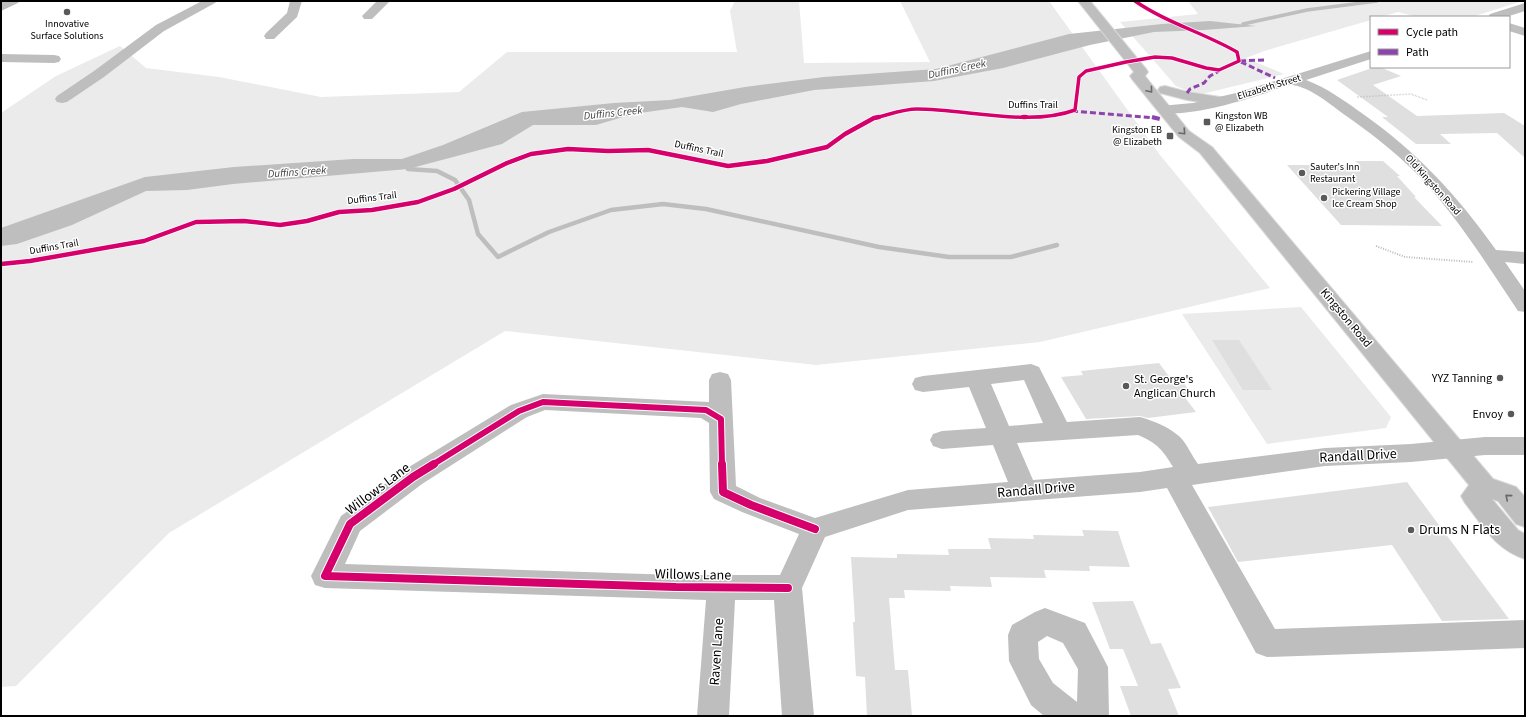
<svg xmlns="http://www.w3.org/2000/svg" width="1526" height="717" font-family="'Source Sans 3',sans-serif">
	<style>
		.green { fill: #ebebeb }
		.water { fill: #bebebe }
		.lines { fill: none; stroke-linecap: round; stroke-linejoin: round }
		.stream-far1 { stroke: #bebebe; stroke-width: 3.5 }
		.stream { stroke: #bebebe; stroke-width: 4.5 }
		.building { fill: #dfdfdf }
		.major-casing { stroke: #dbdbdb; stroke-width: 2 }
		.path-far1 { stroke: #b9b9b9; stroke-width: 1.5; stroke-dasharray: 0.5 1; stroke-linecap: butt }
		.path { stroke: #b9b9b9; stroke-width: 2; stroke-dasharray: 1 1.5; stroke-linecap: butt }
		.minor { fill: #bebebe; fill-rule: evenodd }
		.major { fill: #bebebe; fill-rule: evenodd }
		.quiet-far1 { stroke: #8e44ad; stroke-width: 3; stroke-dasharray: 6 3; stroke-linecap: butt }
		.quiet { stroke: #8e44ad; stroke-width: 4; stroke-dasharray: 8 4; stroke-linecap: butt }
		.cycleway-far3-casing { stroke: #fff; stroke-width: 5 }
		.cycleway-far2-casing { stroke: #fff; stroke-width: 6 }
		.cycleway-far1-casing { stroke: #fff; stroke-width: 8 }
		.cycleway-casing { stroke: #fff; stroke-width: 10 }
		.cycleway-far3 { stroke: #d6006c; stroke-width: 3.5 }
		.cycleway-far2 { stroke: #d6006c; stroke-width: 4.5 }
		.cycleway-far1 { stroke: #d6006c; stroke-width: 6 }
		.cycleway { stroke: #d6006c; stroke-width: 8 }
		.oneway { stroke: #686868 }
		.poi-dot { fill: #595959; stroke: #fff; stroke-width: 1.5 }
		.labels { text-anchor: middle; dominant-baseline: central; stroke-width: 3; stroke-linejoin: round; paint-order: stroke }
		.far-poi-label { font-size: 10px; fill: #000; stroke: #fff; text-anchor: start }
		.far-street-label { font-size: 10px; fill: #000; stroke: #fff }
		.far-water-label { font-size: 11px; font-style: italic; fill: #434343; stroke: #fff }
		.street-label { font-size: 12px; fill: #000; stroke: #fff }
		.poi-label { font-size: 12px; fill: #000; stroke: #fff; text-anchor: end }
		.near-street-label { font-size: 14px; fill: #000; stroke: #fff }
		.near-poi-label { font-size: 14px; fill: #000; stroke: #fff; text-anchor: start }
	</style>
	<rect width="100%" height="100%" fill="#fff"/>
	<!-- green -->
	<path class="green" d="M735 1H799L804 63 930 62 900 1H1049L1160 155 1270 288 1040 342 816 365 505 331 169 533 16 686 1 687V113L56 76 120 46 146 68 219 77 321 97 459 92 507 52H737L730 11Z
		M1188 1H1522L1472 17H1417L1398 12 1381 17H1371V20L1264 51 1246 58 1284 74 1202 94 1191 92 1176 86 1120 22 1198 14Z
		M1301 307 1391 417 1386 428 1267 444 1182 314Z"/>
	<!-- water -->
	<path class="water" d="M1210 21 1256 26 1204 30 1154 32 1090 45 1003 68 934 81 814 90 741 104 713 112 682 107 633 114 596 125H533L502 144 408 169 233 184 187 190 146 191 72 225 17 244 1 246V228L145 177 234 167 353 159H402L443 145 522 112 614 103 670 100 745 87 824 77 936 69 1069 34 1162 24Z"/>
	<g class="lines">
		<!-- stream-far1 -->
		<path class="stream-far1" d="M1243 24 1307 10 1377 1"/>
		<!-- stream -->
		<path class="stream" d="M408 169 437 171 455 180 469 200 478 234 498 257 549 232 611 210 663 204 706 209 879 247 949 257H1011L1057 245"/>
	</g>
	<!-- building -->
	<path class="building" d="M1375 67H1380L1401 76 1373 85 1417 116 1504 113 1525 126V158L1497 133 1440 134 1451 144H1416L1382 117H1388L1337 80Z
		M1355 161H1383L1400 176H1397L1416 197H1414L1442 226 1341 225 1287 165H1360Z
		M1212 340H1239L1272 390H1243Z
		M1159 363 1171 379 1180 378 1192 394 1183 395 1196 412 1148 418 1140 416 1086 419 1061 377 1083 375 1081 371Z
		M1407 482 1509 619 1442 621 1392 545 1238 562 1208 507Z
		M1082 530 1118 531 1130 567 1089 566 1090 571 1044 570 1046 578 990 577 992 587 950 586 951 591 904 590 905 598H889L895 670H908L912 716H867L865 677 856 676 853 622H855L851 557 897 558V554L949 555 948 549H991L988 538 1034 539 1033 535 1084 536Z
		M1133 601 1151 644 1161 643 1181 688 1168 689 1179 716H1131L1120 686H1138L1123 649H1110L1092 602Z"/>
	<g class="lines">
		<!-- major casing -->
		<g class="major-casing">
			<path id="major" d="M1078 1H1090L1146 69 1148 72 1145 76 1189 131 1212 147 1493 479 1516 487 1525 497V527L1516 524 1498 501 1492 499 1518 530 1525 534V559C1495 549 1484 527 1465 503L1461 496 1469 485 1200 153 1179 137 1132 79 1130 76 1134 72Z
				M1165 86 1188 92 1220 97 1225 98 1227 101 1225 104 1220 105 1187 100 1160 93 1158 90 1160 87Z"/>
		</g>
		<!-- path-far1 -->
		<path class="path-far1" d="M1357 97 1411 94 1427 100"/>
		<!-- path -->
		<path class="path" d="M1376 246 1405 257 1473 262"/>
		<!-- minor -->
		<path class="minor" d="M4 1H20L18 3 1 11V3Z
			M202 1H217L215 3 164 31 104 77 67 102 62 103 57 102 55 99 57 96 94 71 156 25Z
			M290 1H302L297 17 274 39H266L264 36 266 33 287 13Z
			M377 1H390L372 19H364L362 16Z
			M1525 3V11L1506 17H1488L1490 14Z
			M1509 23 1525 28V36L1509 31Z
			M1371 51V59L1306 80C1327 88 1345 101 1363 114 1417 152 1458 196 1496 250L1525 252V264L1505 262 1525 291V312L1518 311C1486 263 1455 213 1415 172 1393 150 1368 131 1342 113 1329 103 1309 87 1292 85 1286 84 1270 92 1263 94 1238 102 1185 118 1160 112L1158 109 1160 106 1193 103 1236 93Z
			M1 54 54 55 59 56 61 59 59 62 54 63 1 62Z
			M1031 364 1039 367 1067 422 1140 417C1154 421 1169 427 1180 437 1187 444 1192 456 1198 464L1325 448 1411 444 1485 437H1525V455H1485L1411 462 1325 466 1192 485 1275 629 1525 620V648L1267 657 1256 653 1167 488 1140 492 908 510 825 537 802 588 814 716H782L774 600H735L729 716H697L706 600 325 588 315 585 311 576 341 516 404 470 511 405 543 394 709 402V380L712 374 720 372 728 374 731 380 736 486 760 498 815 518 908 490 1008 482 993 445 942 449 933 446 930 440 933 434 942 431 986 428 969 387 923 392 915 390 912 384 915 378 923 376ZM1024 380 1043 423 1009 426 991 384ZM545 410 701 418 709 423 710 492 714 499 742 512 799 534 780 575H676L345 564 360 531 422 484 527 417ZM1138 435C1157 443 1163 450 1173 467L1140 472 1033 480 1017 443Z
			M1045 608 1085 623 1108 667 1109 716H1044L1031 705 1009 661 1008 635 1012 625 1035 612ZM1047 636 1063 643 1078 669 1077 702 1053 683 1039 659 1038 642Z"/>
		<!-- major -->
		<use href="#major" class="major"/>
		<!-- quiet-far1 -->
		<path class="quiet-far1" d="M1264 60 1239 61 1275 78
			M1187 93 1190 89 1204 83 1210 76 1219 71
			M1072 111 1156 118"/>
		<!-- quiet -->
		<path class="quiet" d="M1152 117 1160 119"/>
		<!-- cycleway-far3 casing -->
		<g class="cycleway-far3-casing">
			<path id="cycleway-far3" d="M874 118C888 115 903 109 917 109 965 109 1030 127 1075 110L1079 77 1086 71 1126 62 1155 57 1172 58 1206 68 1219 70 1239 61 1237 52C1204 33 1167 23 1135 1"/>
		</g>
		<!-- cycleway-far2 casing -->
		<g class="cycleway-far2-casing">
			<path id="cycleway-far2" d="M1023 117H1026
				M1 264 30 261 144 241 196 222 244 221 280 225 307 221 339 212 372 210 418 202 454 189 507 163 531 154 568 149 608 151 648 150 728 166 767 161 827 147 845 134 874 118 879 117"/>
		</g>
		<!-- cycleway-far1 casing -->
		<g class="cycleway-far1-casing">
			<path id="cycleway-far1" d="M432 465 519 411 543 402 706 410 721 419 722 465"/>
		</g>
		<!-- cycleway casing -->
		<g class="cycleway-casing">
			<path id="cycleway" d="M434 464 413 477 350 524 325 576 676 587 788 588
				M722 464 723 492 751 505 815 529"/>
		</g>
		<!-- cycleway-far3 -->
		<use href="#cycleway-far3" class="cycleway-far3"/>
		<!-- cycleway-far2 -->
		<use href="#cycleway-far2" class="cycleway-far2"/>
		<!-- cycleway-far1 -->
		<use href="#cycleway-far1" class="cycleway-far1"/>
		<!-- cycleway -->
		<use href="#cycleway" class="cycleway"/>
	</g>
	<!-- one-way arrows -->
	<defs><path id="oneway-chevron" d="M-2-3.5L2.5 0L-2 3.5" fill="none" stroke-width="1.6" stroke-linecap="round" stroke-linejoin="round"/></defs>
	<g class="oneway">
		<use href="#oneway-chevron" transform="translate(1150 90) rotate(50)"/>
		<use href="#oneway-chevron" transform="translate(1183 132) rotate(47)"/>
		<use href="#oneway-chevron" transform="translate(1508 497) rotate(-140)"/>
	</g>
	<!-- markers -->
	<g class="poi-dot">
		<circle cx="67" cy="12" r="4"/>
		<rect x="1203" y="118" width="8" height="8" rx="2"/>
		<rect x="1166" y="132" width="8" height="8" rx="2"/>
		<circle cx="1302" cy="173" r="4"/>
		<circle cx="1324" cy="198" r="4"/>
		<circle cx="1500" cy="378" r="4"/>
		<circle cx="1126" cy="386" r="4"/>
		<circle cx="1511" cy="414" r="4"/>
		<circle cx="1411" cy="530" r="4"/>
	</g>
	<g class="labels">
		<!-- far-poi labels -->
		<g class="far-poi-label">
			<text x="67" y="24" text-anchor="middle">Innovative<tspan x="67" dy="12">Surface Solutions</tspan></text>
			<text x="1215" y="116">Kingston WB<tspan x="1215" dy="12">@ Elizabeth</tspan></text>
			<text x="1162" y="130" text-anchor="end">Kingston EB<tspan x="1162" dy="12">@ Elizabeth</tspan></text>
			<text x="1310" y="167">Sauter's Inn<tspan x="1310" dy="12">Restaurant</tspan></text>
			<text x="1332" y="192">Pickering Village<tspan x="1332" dy="12">Ice Cream Shop</tspan></text>
		</g>
		<!-- far-street labels -->
		<g class="far-street-label">
			<text transform="translate(1269 87) rotate(-17)">Elizabeth Street</text>
			<text x="1033" y="105">Duffins Trail</text>
			<text transform="translate(699 149) rotate(12)">Duffins Trail</text>
			<text transform="translate(1433 185) rotate(48)">Old Kingston Road</text>
			<text transform="translate(372 198) rotate(-7)">Duffins Trail</text>
			<text transform="translate(54 247) rotate(-10)">Duffins Trail</text>
		</g>
		<!-- far-water labels -->
		<g class="far-water-label">
			<text transform="translate(957 69) rotate(-12)">Duffins Creek</text>
			<text transform="translate(613 113) rotate(-6)">Duffins Creek</text>
			<text transform="translate(297 172) rotate(-4)">Duffins Creek</text>
		</g>
		<!-- street labels -->
		<g class="street-label">
			<text transform="translate(1346 318) rotate(50)">Kingston Road</text>
		</g>
		<!-- poi labels -->
		<g class="poi-label">
			<text x="1492" y="378">YYZ Tanning</text>
			<text x="1134" y="379" text-anchor="start">St. George's<tspan x="1134" dy="14">Anglican Church</tspan></text>
			<text x="1503" y="414">Envoy</text>
		</g>
		<!-- near-street labels -->
		<g class="near-street-label">
			<text transform="translate(1358 456) rotate(-3)">Randall Drive</text>
			<text transform="translate(378 489) rotate(-37)">Willows Lane</text>
			<text transform="translate(1036 490) rotate(-5)">Randall Drive</text>
			<text transform="translate(693 575) rotate(1)">Willows Lane</text>
			<text transform="translate(717 652) rotate(-86)">Raven Lane</text>
		</g>
		<!-- near-poi labels -->
		<g class="near-poi-label">
			<text x="1419" y="530">Drums N Flats</text>
		</g>
	</g>
	<!-- border -->
	<rect width="1526" height="717" fill="none" stroke="#000000" stroke-width="4"/>
	<!-- legend -->
	<rect x="1370" y="16" width="140" height="52" fill="#ffffff" stroke="#999999"/>
	<rect x="1378" y="29" width="20" height="6" fill="#d6006c" stroke="#999999"/>
	<text x="1406" y="36" font-size="12" fill="#000000">Cycle path</text>
	<rect x="1378" y="49" width="20" height="6" fill="#8e44ad" stroke="#999999"/>
	<text x="1406" y="56" font-size="12" fill="#000000">Path</text>
</svg>
